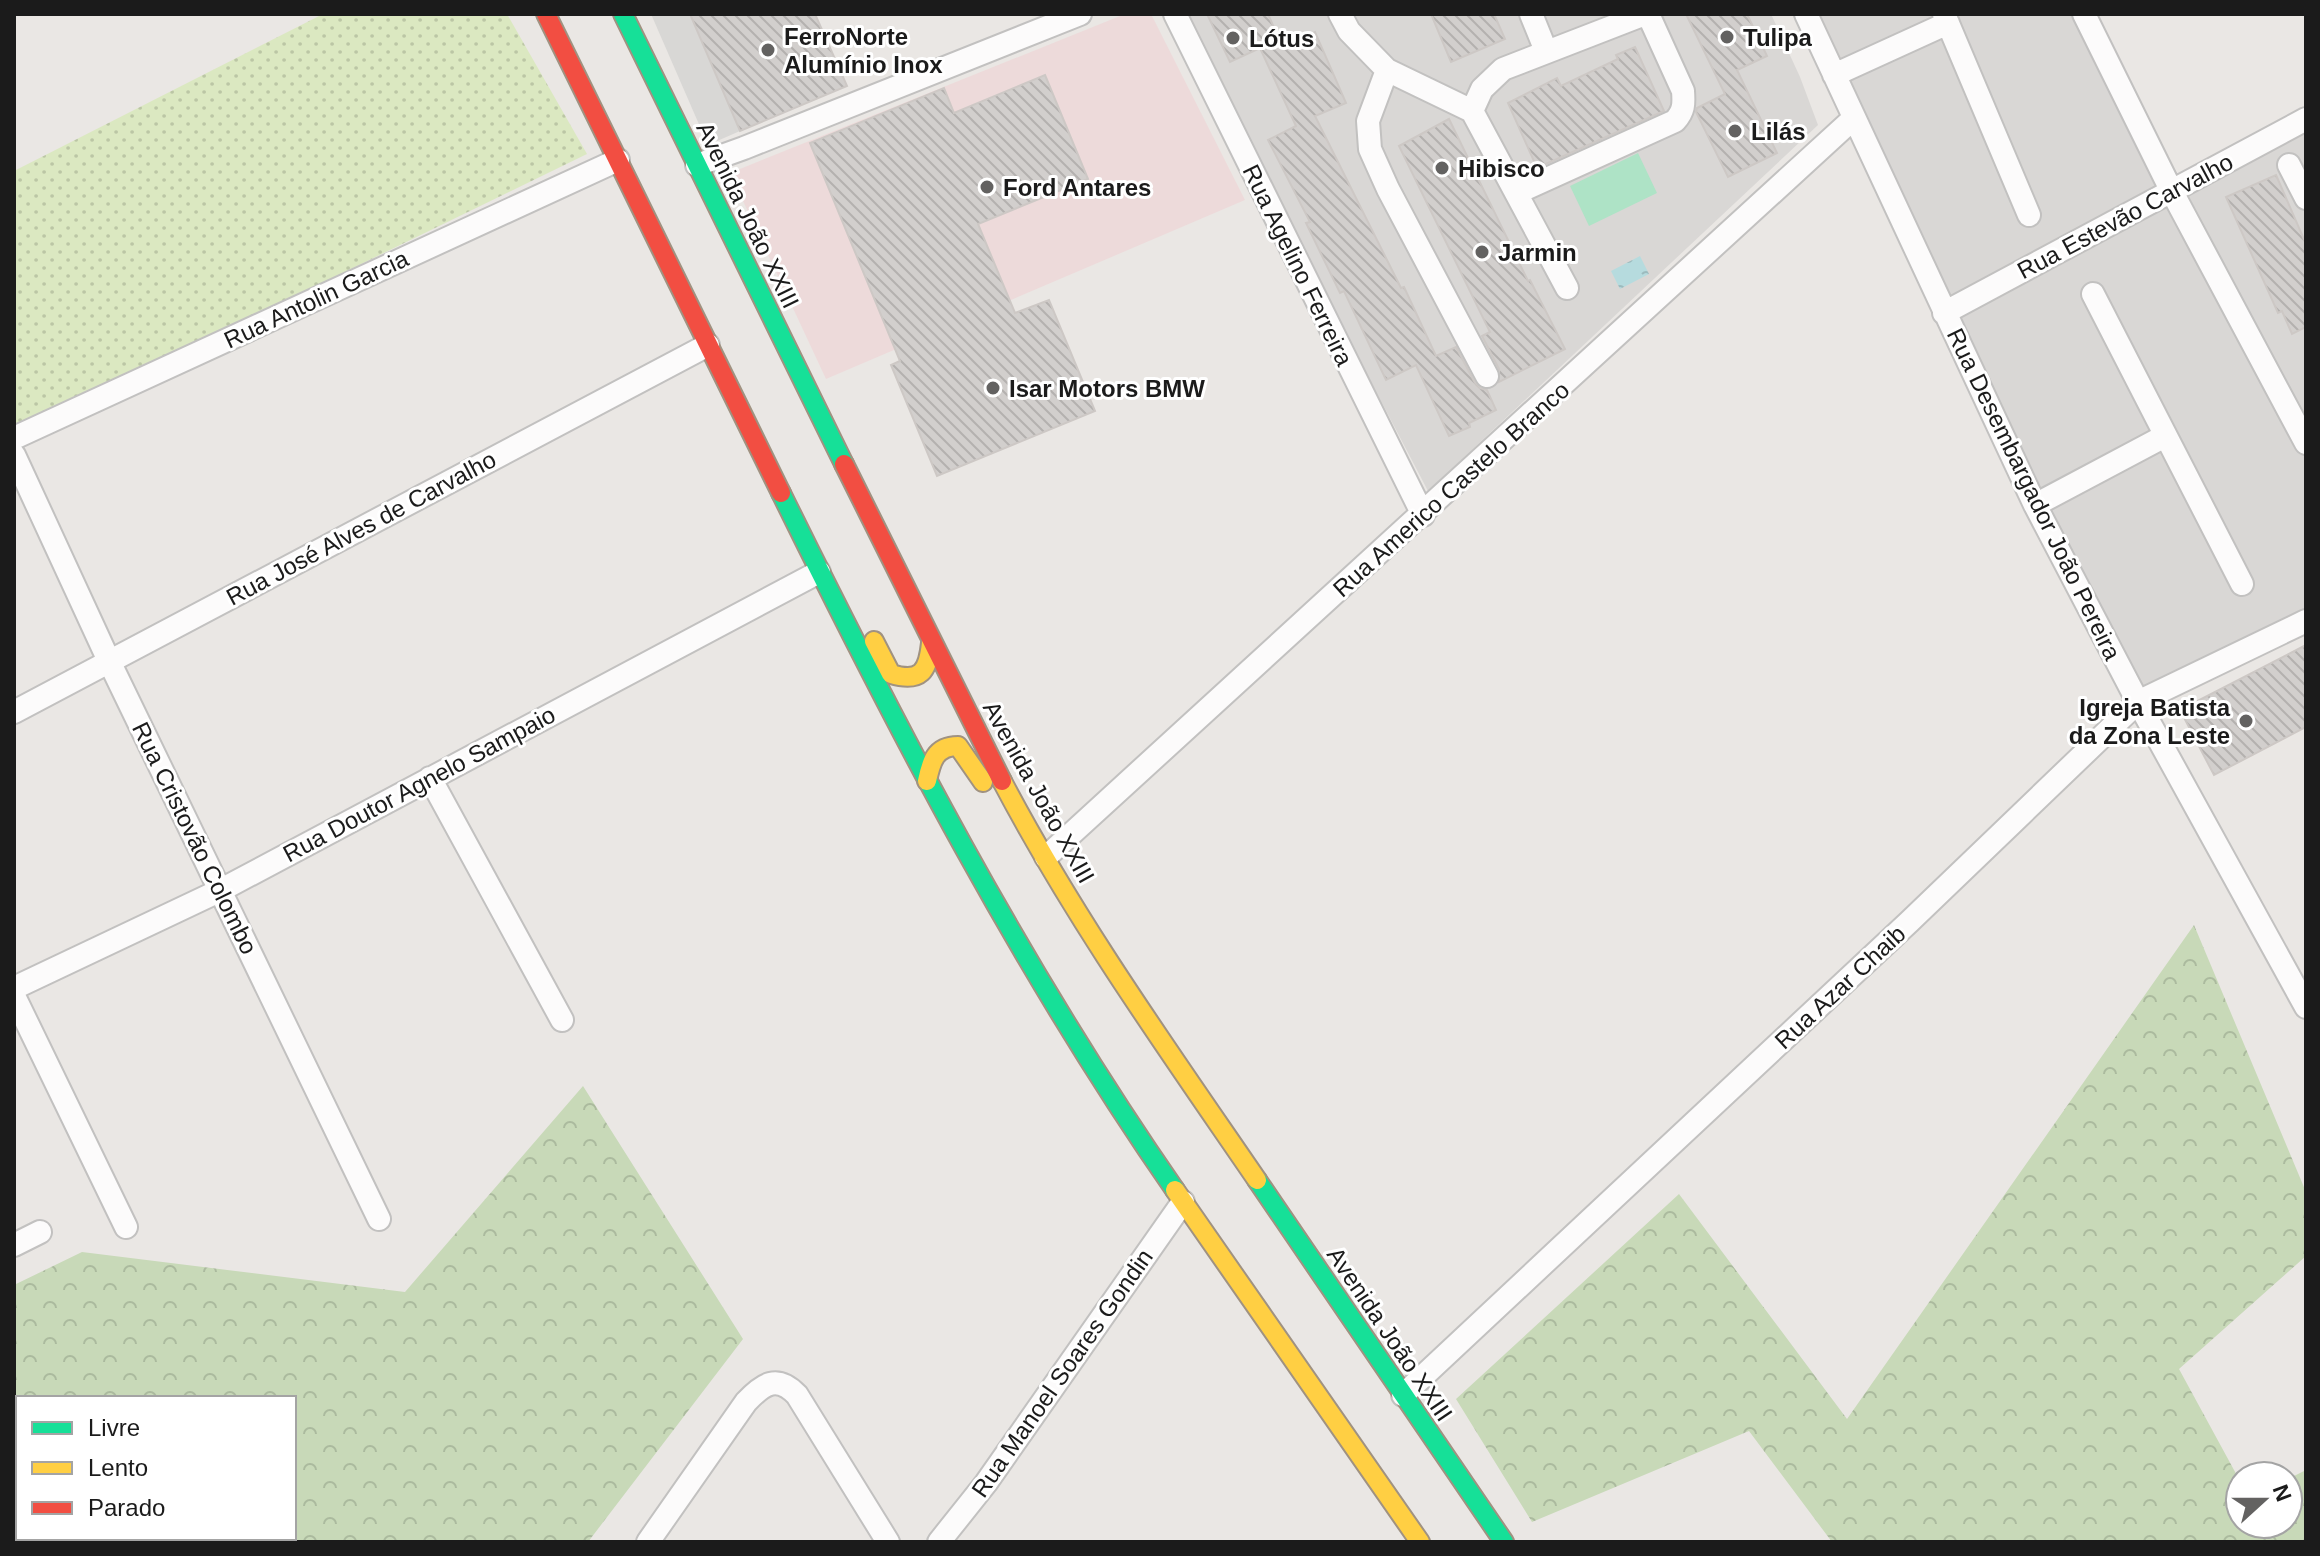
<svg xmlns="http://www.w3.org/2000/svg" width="2320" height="1556" font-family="Helvetica,sans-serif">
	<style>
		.residential { fill: #d9d7d5 }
		.commercial { fill: #eddada }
		.grass { fill: url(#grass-dots) }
		.forest { fill: url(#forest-crowns); fill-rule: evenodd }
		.pitch { fill: #aee3c6 }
		.parking { fill: #d8d7d5 }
		.water { fill: url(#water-ripples) }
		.building { fill: url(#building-back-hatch); stroke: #cdc8c5; stroke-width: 2 }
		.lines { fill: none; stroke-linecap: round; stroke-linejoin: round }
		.street-casing { stroke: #c2c1c0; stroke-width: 26 }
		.fast-casing { stroke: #a09281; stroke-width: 22 }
		.slow-casing { stroke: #a09281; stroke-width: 22 }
		.jam-casing { stroke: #a09281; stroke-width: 22 }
		.street { stroke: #fcfbfb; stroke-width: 22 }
		.fast { stroke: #16e098; stroke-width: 18 }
		.slow { stroke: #ffcf43; stroke-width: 18 }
		.jam { stroke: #f24e42; stroke-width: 18 }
		.poi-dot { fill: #636261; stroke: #fff; stroke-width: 3 }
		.labels { text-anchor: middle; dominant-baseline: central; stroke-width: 6; stroke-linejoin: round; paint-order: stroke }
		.poi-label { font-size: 24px; font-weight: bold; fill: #1b1b1b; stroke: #fff; text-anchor: start }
		.street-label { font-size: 24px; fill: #1b1b1b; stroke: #fff }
	</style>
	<defs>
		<pattern id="grass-dots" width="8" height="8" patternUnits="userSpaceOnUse" patternTransform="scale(2)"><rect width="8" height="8" fill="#dbe8c1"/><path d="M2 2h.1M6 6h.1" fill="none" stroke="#bbc6a5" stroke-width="1.8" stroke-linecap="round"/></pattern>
		<pattern id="forest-crowns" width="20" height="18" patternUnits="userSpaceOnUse" patternTransform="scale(2)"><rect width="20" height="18" fill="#c8d9b8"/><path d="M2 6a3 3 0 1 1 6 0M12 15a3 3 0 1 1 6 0" fill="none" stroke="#abba9e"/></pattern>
		<pattern id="water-ripples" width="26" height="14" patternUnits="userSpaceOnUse" patternTransform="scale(2)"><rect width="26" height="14" fill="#b6dbde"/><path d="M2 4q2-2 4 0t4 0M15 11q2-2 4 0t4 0" fill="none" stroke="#9cbbbe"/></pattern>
		<pattern id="building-back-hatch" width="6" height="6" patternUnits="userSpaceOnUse" patternTransform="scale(2)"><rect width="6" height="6" fill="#d2cfcd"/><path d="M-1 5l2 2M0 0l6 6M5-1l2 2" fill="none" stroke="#b4b1af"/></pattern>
	</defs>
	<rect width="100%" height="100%" fill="#eae7e4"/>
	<!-- residential -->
	<path class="residential" d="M1187 14H1771L1800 77 1818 125 1428 491 1287 221Z
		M1809 14H2083L2306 443V620L2138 702Z
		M2306 130V426L2186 191Z"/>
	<!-- commercial -->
	<path class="commercial" d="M1125 14H1151L1245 200 826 379 730 173Z"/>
	<!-- grass -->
	<path class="grass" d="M323 14H507L587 154 14 433V171Z"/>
	<!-- forest -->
	<path class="forest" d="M2194 925 2306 1192V1256L2179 1369 2240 1481V1524H2288V1479L2306 1470V1542H1832L1749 1431 1532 1522 1456 1399 1679 1194 1847 1419Z
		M583 1086 743 1339 588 1542H14V1285L82 1252 405 1292ZM18 1398H294V1538H18Z"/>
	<!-- pitch -->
	<path class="pitch" d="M1638 153 1657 193 1589 226 1570 186Z"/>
	<!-- parking -->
	<path class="parking" d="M651 14H690L740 131 708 145Z"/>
	<!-- water -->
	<path class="water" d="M1640 256 1649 274 1620 289 1611 271Z"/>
	<!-- building -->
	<path class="building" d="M690 14H815L847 86 740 131Z
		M1207 14H1268L1282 46 1315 32 1346 103 1315 116 1401 288 1404 287 1436 356 1456 347 1475 383 1480 388 1487 390 1496 410 1469 423 1470 427 1449 436 1416 365 1386 380 1344 291 1340 293 1306 223 1310 222 1268 140 1296 126 1260 48 1230 62Z
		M1431 14H1494L1505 39 1451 62Z
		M1686 14H1747L1767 56 1737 70 1777 153 1728 177 1696 112 1697 108 1725 94Z
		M1635 47 1664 111 1537 168 1508 103 1557 78 1561 86 1618 59 1616 55Z
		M1045 75 1088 179 978 224 1015 313 1049 300 1095 411 937 476 891 365 900 361 810 143 944 88 954 113Z
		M1449 119 1528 281 1530 280 1565 349 1499 382V369L1482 336 1490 332 1399 146Z
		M2276 175 2306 244V327L2292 334 2282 311 2278 313 2226 197Z
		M2306 645V727L2214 775 2180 710Z"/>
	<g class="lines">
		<!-- street casing -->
		<g class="street-casing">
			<path id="street" d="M1175 14 1423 515
				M1340 14 1349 31 1387 70 1472 111 1567 288
				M1531 14 1546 51
				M1806 14 2035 505 2138 702 2306 1007
				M1944 14 2029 215
				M2084 14 2171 190 2306 443
				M1387 70 1368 121 1370 149 1388 189 1487 376
				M1834 75 1948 23
				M1472 111 1482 89 1503 69 1645 14
				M697 165 744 148 1080 14
				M2289 165 2306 198
				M1516 193 1675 121C1684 111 1684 104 1683 91L1648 14
				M2093 294 2242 584
				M1944 313 2306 119
				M14 438 618 160
				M14 455 109 661 379 1219
				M2035 505 2165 436
				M14 712 708 345
				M430 778 562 1020
				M1046 857 1854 118
				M14 988 221 890 819 572
				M14 996 126 1227
				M14 1245 40 1232
				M1403 1395 1909 922 2138 702 2306 621
				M648 1542 746 1402C763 1384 777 1374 797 1395L888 1542
				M939 1542 986 1483 1183 1202"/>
		</g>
		<!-- fast casing -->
		<g class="fast-casing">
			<path id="fast" d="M623 14 844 464
				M781 493C899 733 1022 970 1175 1190
				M1257 1180 1504 1542"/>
		</g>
		<!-- slow casing -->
		<g class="slow-casing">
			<path id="slow" d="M874 641 891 674C921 683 928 671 931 643
				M927 781C931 762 935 746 958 746L983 782
				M1002 781C1075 920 1168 1050 1257 1180
				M1175 1190 1420 1542"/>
		</g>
		<!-- jam casing -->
		<g class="jam-casing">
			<path id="jam" d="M546 14 781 493
				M844 464 1002 781"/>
		</g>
		<!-- street -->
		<use href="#street" class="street"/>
		<!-- fast -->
		<use href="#fast" class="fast"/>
		<!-- slow -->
		<use href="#slow" class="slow"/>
		<!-- jam -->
		<use href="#jam" class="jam"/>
	</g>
	<!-- markers -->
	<g class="poi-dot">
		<circle cx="1727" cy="37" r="8"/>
		<circle cx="1233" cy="38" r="8"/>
		<circle cx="768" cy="50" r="8"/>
		<circle cx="1735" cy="131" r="8"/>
		<circle cx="1442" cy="168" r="8"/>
		<circle cx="987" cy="187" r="8"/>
		<circle cx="1482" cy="252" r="8"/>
		<circle cx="993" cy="388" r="8"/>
		<circle cx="2246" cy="721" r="8"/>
	</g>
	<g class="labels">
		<!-- poi labels -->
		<g class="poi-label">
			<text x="784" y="36">FerroNorte<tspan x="784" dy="28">Alumínio Inox</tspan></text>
			<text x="1743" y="37">Tulipa</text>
			<text x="1249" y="38">Lótus</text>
			<text x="1751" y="131">Lilás</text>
			<text x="1458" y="168">Hibisco</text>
			<text x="1003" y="187">Ford Antares</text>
			<text x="1498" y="252">Jarmin</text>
			<text x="1009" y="388">Isar Motors BMW</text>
			<text x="2230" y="707" text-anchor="end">Igreja Batista<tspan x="2230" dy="28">da Zona Leste</tspan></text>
		</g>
		<!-- street labels -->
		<g class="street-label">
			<text transform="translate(748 215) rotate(64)">Avenida João XXIII</text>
			<text transform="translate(2125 216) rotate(-28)">Rua Estevão Carvalho</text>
			<text transform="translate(1298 265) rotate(64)">Rua Agelino Ferreira</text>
			<text transform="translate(316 299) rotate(-25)">Rua Antolin Garcia</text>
			<text transform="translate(1451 489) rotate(-42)">Rua Americo Castelo Branco</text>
			<text transform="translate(2034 494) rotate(64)">Rua Desembargador João Pereira</text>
			<text transform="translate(361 528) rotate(-28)">Rua José Alves de Carvalho</text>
			<text transform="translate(419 784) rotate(-28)">Rua Doutor Agnelo Sampaio</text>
			<text transform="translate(1039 792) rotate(61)">Avenida João XXIII</text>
			<text transform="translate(195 838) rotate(64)">Rua Cristovão Colombo</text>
			<text transform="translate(1840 987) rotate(-43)">Rua Azar Chaib</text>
			<text transform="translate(1390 1334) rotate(56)">Avenida João XXIII</text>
			<text transform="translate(1062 1373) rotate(-55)">Rua Manoel Soares Gondin</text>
		</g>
	</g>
	<!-- border -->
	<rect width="2320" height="1556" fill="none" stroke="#1b1b1b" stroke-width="32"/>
	<!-- legend -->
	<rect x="16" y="1396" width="280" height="144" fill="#ffffff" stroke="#a4a4a4" stroke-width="2"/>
	<rect x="32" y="1422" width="40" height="12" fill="#16e098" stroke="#a4a4a4" stroke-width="2"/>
	<text x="88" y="1436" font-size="24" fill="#1b1b1b">Livre</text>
	<rect x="32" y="1462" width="40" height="12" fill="#ffcf43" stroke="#a4a4a4" stroke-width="2"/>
	<text x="88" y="1476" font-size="24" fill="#1b1b1b">Lento</text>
	<rect x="32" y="1502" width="40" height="12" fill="#f24e42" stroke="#a4a4a4" stroke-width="2"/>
	<text x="88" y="1516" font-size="24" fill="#1b1b1b">Parado</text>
	<!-- north arrow -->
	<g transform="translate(2264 1500) rotate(69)"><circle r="38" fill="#ffffff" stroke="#a4a4a4" stroke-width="2"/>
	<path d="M0-6L14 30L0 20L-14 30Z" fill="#636261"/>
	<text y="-12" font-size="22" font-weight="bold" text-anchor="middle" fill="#1b1b1b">N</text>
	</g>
</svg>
